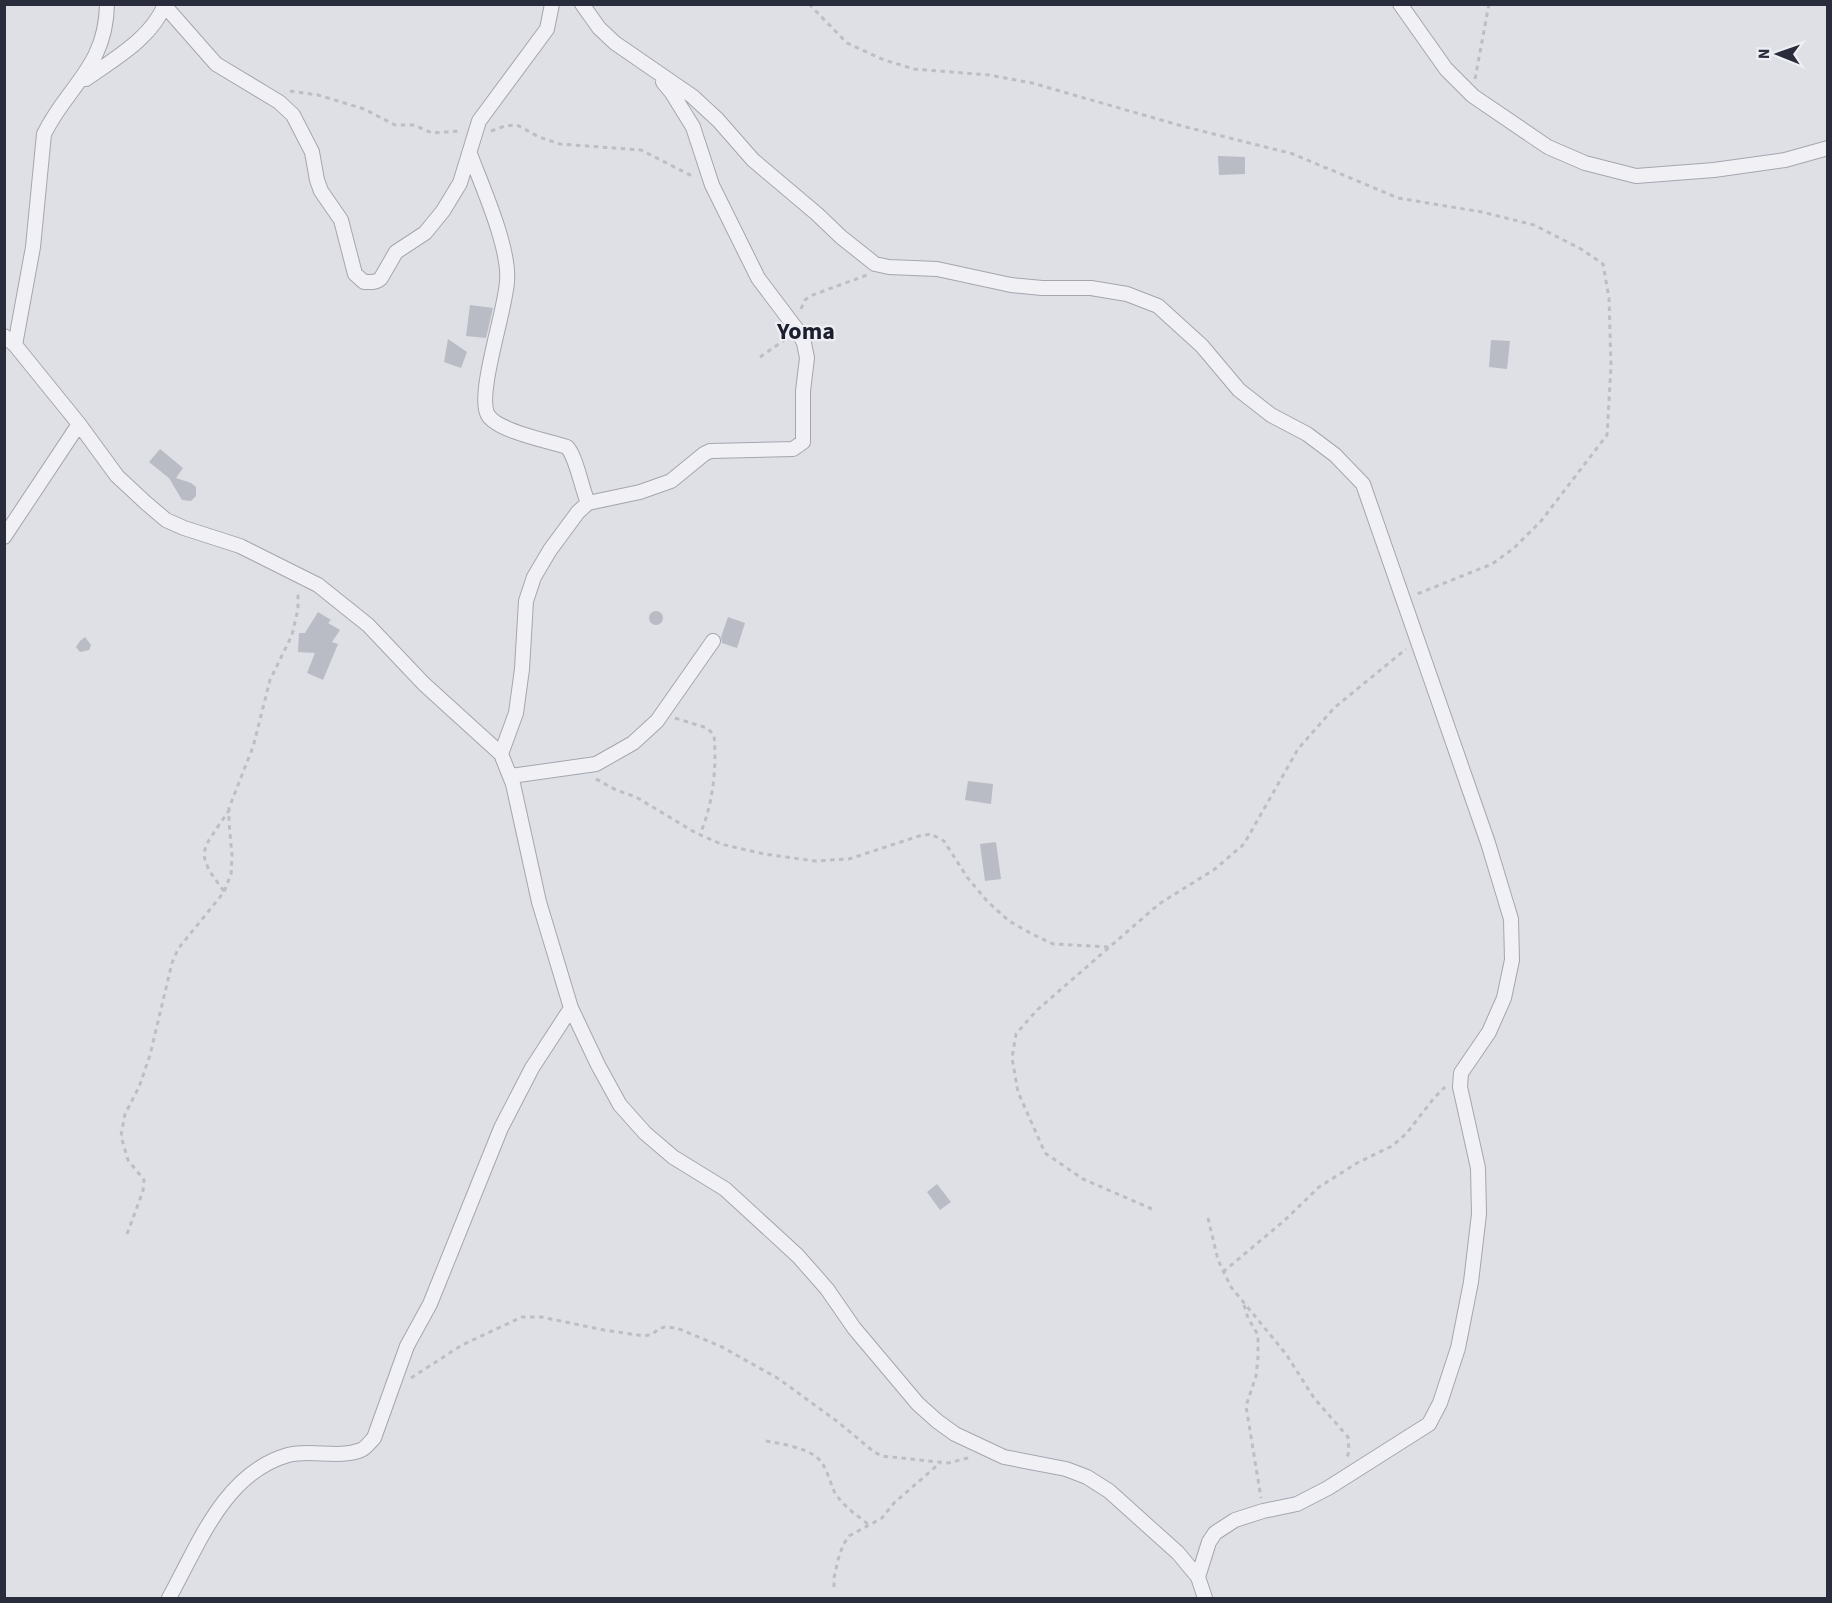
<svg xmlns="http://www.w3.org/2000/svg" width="1832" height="1603" font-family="'Source Sans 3',sans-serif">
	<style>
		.building { fill: #b9bbc5 }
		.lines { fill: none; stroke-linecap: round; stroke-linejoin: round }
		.street-casing { stroke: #a4a6af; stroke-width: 16 }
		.path { stroke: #bdbec5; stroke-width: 3; stroke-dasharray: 4.5 4.5; stroke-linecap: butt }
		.street { stroke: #f1f1f5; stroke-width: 14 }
		.labels { text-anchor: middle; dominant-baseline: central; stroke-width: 4.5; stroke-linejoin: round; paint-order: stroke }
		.quarter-label { font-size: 24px; font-weight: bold; fill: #1b1e2c; stroke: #eeeff4 }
	</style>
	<rect width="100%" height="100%" fill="#dee0e6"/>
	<!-- building -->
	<path class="building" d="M1218 156 1245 157V174L1219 175Z
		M470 305 493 308 486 338 466 336Z
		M448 339 467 352 461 368 444 362Z
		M1491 340 1510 341 1507 369 1489 367Z
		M160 449 183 468 176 478 191 483 196 487V496L191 501 182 500 169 478 149 462Z
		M649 618a7 7 0 1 1 14 0a7 7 0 1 1-14 0Z
		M318 612 331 620 328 623 340 630 332 642 338 644 323 680 307 673 315 653 298 652 299 633H305Z
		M728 617 745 623 737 648 722 643 721 637Z
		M85 637 91 645 89 650 80 652 76 647 80 641Z
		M968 781 993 784 991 804 965 800Z
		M996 842 1001 879 985 881 980 844Z
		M937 1184 951 1202 940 1210 927 1192Z"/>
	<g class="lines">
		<!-- street casing -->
		<g class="street-casing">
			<path id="street" d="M582 4 599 28 615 43 692 96 718 120 753 160 817 214 841 237 875 264 889 267 937 269 1011 285 1042 288H1091L1127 294 1158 306 1202 346 1239 390 1271 415 1307 434 1335 455 1363 484 1488 843 1511 919 1512 960 1504 998 1489 1032 1461 1073 1460 1087 1478 1168 1479 1214 1471 1282 1458 1348 1440 1403 1429 1424 1328 1488 1297 1504 1263 1511 1235 1520 1215 1533 1209 1542 1198 1577
				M1400 4 1446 69 1473 96 1548 147 1585 163 1636 176 1714 170 1785 160 1828 148
				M165 6 216 64 279 102 293 115 312 152 317 180 321 191 341 220 355 274 364 282C371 282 376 283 381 278L396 252 425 233 443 211 460 183 479 121 547 29 552 4
				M86 79C114 59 152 38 165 4
				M470 154C482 186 510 248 507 281 506 309 476 395 488 415 497 431 549 441 567 447 576 456 582 489 588 503
				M4 336 15 345 79 424 117 476 146 503 166 520 184 528 240 546 318 585 368 625 424 684 501 754 513 784 539 902 571 1008 598 1065 620 1105 645 1133 673 1157 725 1189 798 1256 827 1289 854 1328 918 1404 937 1421 955 1434 1004 1457 1066 1469 1087 1477 1109 1491 1178 1553 1198 1577 1205 1598
				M15 345 33 247 44 134C68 85 106 67 107 4
				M4 537 79 424
				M501 754 516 713 522 669 526 601 534 577 550 550 578 512 588 503 640 492 671 481 704 454 710 451 793 449 803 442V391L807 358 804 343 798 331 758 278 712 185 693 127 672 93 663 82
				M511 776 596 764 633 743 657 721 713 641
				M169 1598C198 1546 224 1473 288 1455 312 1449 338 1459 361 1450 366 1448 370 1442 374 1438L407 1346 430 1304 501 1128 532 1068 571 1008"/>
		</g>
		<!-- path -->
		<path class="path" d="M809 4 847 43 884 60 914 69 989 75 1032 83 1182 126 1293 154 1398 198 1482 212 1534 225 1581 249 1603 264 1609 298 1611 366 1607 435 1541 521 1514 548 1492 564 1417 594
			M1475 79 1489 4
			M290 91 318 95 364 109 395 125H414L432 133 461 131
			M491 131 505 126 517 125 539 137 560 144 641 150 694 177
			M801 309 805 300 810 296 867 275
			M760 357 786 339
			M675 718 707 728 714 735C717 767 713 805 700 834
			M596 779 616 790 636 797 696 833 721 844 764 854 815 861 849 859 919 836 931 834 944 841 967 877 987 901 1009 921 1032 934 1053 944 1110 947
			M224 891C192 850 203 851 229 810
			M1152 1209 1083 1179 1045 1153 1018 1092 1012 1058 1016 1034 1036 1011 1159 904 1215 869 1244 844 1298 749 1334 708 1406 649
			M1208 1218 1218 1260 1231 1287 1286 1354 1314 1398 1348 1437 1349 1452 1346 1459
			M127 1234 143 1191 144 1180 128 1160 121 1136 125 1114 139 1087 150 1055 172 963 178 949 224 892 231 874 232 856 229 822V808L253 747 270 680 292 635 298 609V592
			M1223 1272 1285 1220 1319 1187 1357 1163 1392 1146 1406 1134 1434 1098 1445 1087
			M1244 1305 1248 1318 1258 1335V1358L1256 1376 1246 1406 1261 1498
			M411 1378 462 1345 522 1317H541L604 1330 644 1336 653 1334 658 1329 665 1327 677 1328 722 1347 779 1379 838 1422 874 1452 882 1456 948 1463 972 1457
			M766 1441C779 1443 805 1448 815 1456 827 1464 829 1481 835 1493 844 1507 857 1515 869 1525
			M834 1587V1578L838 1560 843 1545 849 1536 882 1518 894 1503 940 1463"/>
		<!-- street -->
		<use href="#street" class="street"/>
	</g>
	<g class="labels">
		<!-- quarter labels -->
		<g class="quarter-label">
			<text x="806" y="331">Yoma</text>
		</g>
	</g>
	<!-- border -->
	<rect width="1832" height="1603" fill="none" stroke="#292c3b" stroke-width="12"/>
	<!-- north arrow -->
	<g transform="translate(1778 54) rotate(271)" stroke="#eeeff4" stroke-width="4.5" paint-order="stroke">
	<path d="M0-4.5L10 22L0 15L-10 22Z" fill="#292c3b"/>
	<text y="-9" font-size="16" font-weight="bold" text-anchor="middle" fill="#292c3b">N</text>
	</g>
</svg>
